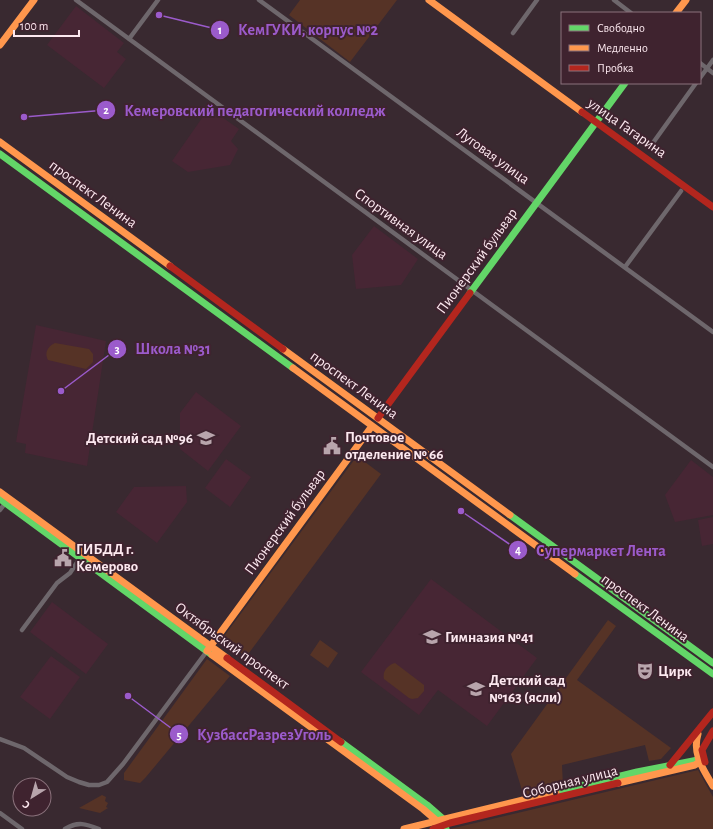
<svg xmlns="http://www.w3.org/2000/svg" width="713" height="829" font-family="'Alegreya Sans',sans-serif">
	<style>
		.built { fill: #472634 }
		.green { fill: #563326 }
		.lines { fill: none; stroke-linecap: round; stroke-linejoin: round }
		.street { stroke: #6e676c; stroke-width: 4.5 }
		.fast { stroke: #63d668; stroke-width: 7 }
		.slow { stroke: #ff974d; stroke-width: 7 }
		.jam { stroke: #b3261e; stroke-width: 7 }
		.labels { text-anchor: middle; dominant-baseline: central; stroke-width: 4; stroke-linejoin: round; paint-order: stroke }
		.street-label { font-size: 15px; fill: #fce8ef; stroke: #3f232f }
		.poi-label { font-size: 15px; font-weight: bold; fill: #fce8ef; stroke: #3f232f; text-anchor: start }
		.leader { fill: none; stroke: #9b5bcb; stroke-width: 1.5 }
		.callout-dot { fill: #9b5bcb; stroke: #3f232f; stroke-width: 1.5 }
		.mark-label { font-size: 12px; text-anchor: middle; font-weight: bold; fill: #fff }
		.callout-label { font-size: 16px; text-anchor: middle; font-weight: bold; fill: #9b5bcb; stroke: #3f232f; stroke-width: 4; stroke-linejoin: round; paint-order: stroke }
	</style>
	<rect width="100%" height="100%" fill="#392930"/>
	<!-- built -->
	<path class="built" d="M76 6 124 43 117 52 126 59 104 88 47 45Z
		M209 108 239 129 231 141 238 149 230 165 188 172 172 161Z
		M374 226 418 259 401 285 356 289 352 255Z
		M36 325 106 341 87 466 25 453 26 444 16 442Z
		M196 392 241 426 208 471 180 449V413Z
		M226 459 251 477 230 507 205 488Z
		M691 460 713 477V515L675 522 665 495Z
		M186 486 187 502 157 543 116 512 134 487Z
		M713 517V544L702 546 698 520Z
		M431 579 537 658 487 726 438 690 419 715 361 672Z
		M52 602 108 644 86 674 30 632Z
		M51 656 80 677 50 719 20 697Z"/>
	<!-- green -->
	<path class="green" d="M300 0H397L350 62 289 15Z
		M55 343 89 349 93 354V362L86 369 48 360C44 353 48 346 55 343Z
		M357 456 381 474 246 657 222 639Z
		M608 620 616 626 577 680 671 748 661 759 649 761 645 745 562 765 563 787 524 797 511 754Z
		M320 640 338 653 328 668 310 655Z
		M207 659 230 676 146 777 140 783 124 780V773Z
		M395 663 424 685V691L418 698 412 699 409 698 384 679C382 671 388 665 395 663Z
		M698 770 713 797V829H450Z
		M102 795 106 797 105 801 108 803 106 807 108 808 100 813 79 808Z"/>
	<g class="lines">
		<!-- street -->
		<path class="street" d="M76 0 713 467
			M259 0 713 332
			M614 0 631 13
			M513 33 537 0
			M129 39 158 0
			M700 63 713 73
			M700 78 713 60
			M650 147 696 83
			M625 267 681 191
			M0 510 6 502
			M22 630 57 583 70 573 80 558
			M0 739 24 748 67 777 79 782 89 785H99L107 782 123 764 207 651
			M0 813 22 829
			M65 829C78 821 86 824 99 829"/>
		<!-- fast -->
		<path class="fast" d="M0 154 293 368
			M470 293 625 83
			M0 499 212 655
			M510 515 713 663
			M575 574 713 674
			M341 742 427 805 443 819 446 829
			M556 792 637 772 703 759"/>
		<!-- slow -->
		<path class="slow" d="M429 0 582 112
			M676 13 686 0
			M0 45 34 0
			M0 142 170 266
			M283 349 510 515
			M293 368 575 574
			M0 492 227 658
			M207 651 372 426
			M212 655 423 809 437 821 440 829
			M698 734C692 754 703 769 713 786
			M618 783 695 765 703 759
			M404 829 556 792"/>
		<!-- jam -->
		<path class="jam" d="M582 112 713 207
			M170 266 283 349
			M378 418 470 293
			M227 658 341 742
			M705 762 702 750 713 731
			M670 765 713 712
			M433 829 450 823 618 783"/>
	</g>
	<!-- icons -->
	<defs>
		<g id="school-bare" transform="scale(1.38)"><path d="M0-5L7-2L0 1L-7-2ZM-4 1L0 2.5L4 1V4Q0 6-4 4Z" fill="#b8a5ac" stroke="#3f232f" stroke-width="2.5" paint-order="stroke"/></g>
		<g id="civic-bare" transform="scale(1.38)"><path d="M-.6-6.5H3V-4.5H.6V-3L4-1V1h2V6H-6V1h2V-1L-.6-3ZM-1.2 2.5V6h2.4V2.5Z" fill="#b8a5ac" stroke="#3f232f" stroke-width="2.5" paint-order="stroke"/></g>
		<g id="theatre-bare" transform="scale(1.38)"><path d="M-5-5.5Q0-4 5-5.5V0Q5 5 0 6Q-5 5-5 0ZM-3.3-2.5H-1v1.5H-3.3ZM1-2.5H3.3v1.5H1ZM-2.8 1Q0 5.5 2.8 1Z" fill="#b8a5ac" stroke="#3f232f" stroke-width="2.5" paint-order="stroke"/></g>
	</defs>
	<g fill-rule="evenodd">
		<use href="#school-bare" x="206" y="438"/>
		<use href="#civic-bare" x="332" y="446"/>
		<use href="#civic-bare" x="63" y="558"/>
		<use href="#school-bare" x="432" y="637"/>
		<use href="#theatre-bare" x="645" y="671"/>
		<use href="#school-bare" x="476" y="689"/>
	</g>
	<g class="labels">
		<!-- street labels -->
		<g class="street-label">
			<text transform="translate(627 128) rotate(35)">улица Гагарина</text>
			<text transform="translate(493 156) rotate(36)">Луговая улица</text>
			<text transform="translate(93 194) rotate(36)">проспект Ленина</text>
			<text transform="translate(401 224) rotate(36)">Спортивная улица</text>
			<text transform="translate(477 261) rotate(-54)">Пионерский бульвар</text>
			<text transform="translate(354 385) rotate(36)">проспект Ленина</text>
			<text transform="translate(285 522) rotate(-54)">Пионерский бульвар</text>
			<text transform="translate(645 608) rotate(36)">проспект Ленина</text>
			<text transform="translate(232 646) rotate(36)">Октябрьский проспект</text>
			<text transform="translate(570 782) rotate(-14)">Соборная улица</text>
		</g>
		<!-- poi labels -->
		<g class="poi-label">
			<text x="345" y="437">Почтовое<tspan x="345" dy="17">отделение № 66</tspan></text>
			<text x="193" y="438" text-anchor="end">Детский сад №96</text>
			<text x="76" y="549">ГИБДД г.<tspan x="76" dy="17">Кемерово</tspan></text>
			<text x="445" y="637">Гимназия №41</text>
			<text x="658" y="671">Цирк</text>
			<text x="489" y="680">Детский сад<tspan x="489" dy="17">№163 (ясли)</tspan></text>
		</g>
	</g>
	<!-- callouts -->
	<path class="leader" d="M159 15L220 30M24 117L106 110M61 391L117 349M461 511L518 550M128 696L179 734"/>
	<g class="callout-dot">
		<circle cx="159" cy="15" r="4"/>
		<circle cx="24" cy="117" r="4"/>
		<circle cx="61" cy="391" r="4"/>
		<circle cx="461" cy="511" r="4"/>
		<circle cx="128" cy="696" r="4"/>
		<circle cx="220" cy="30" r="10"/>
		<circle cx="106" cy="110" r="10"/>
		<circle cx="117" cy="349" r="10"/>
		<circle cx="518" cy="550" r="10"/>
		<circle cx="179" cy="734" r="10"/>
	</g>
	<g class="mark-label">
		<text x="220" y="34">1</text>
		<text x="106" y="114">2</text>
		<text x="117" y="353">3</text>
		<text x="518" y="554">4</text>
		<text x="179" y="739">5</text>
	</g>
	<g class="callout-label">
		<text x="308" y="35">КемГУКИ, корпус №2</text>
		<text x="255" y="116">Кемеровский педагогический колледж</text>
		<text x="173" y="354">Школа №31</text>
		<text x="601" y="556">Супермаркет Лента</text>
		<text x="264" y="740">КузбассРазрезУголь</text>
	</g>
	<!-- legend -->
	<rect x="561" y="12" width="140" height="72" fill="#3f232f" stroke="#8b727c"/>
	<rect x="569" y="25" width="20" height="6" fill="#63d668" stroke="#8b727c"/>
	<text x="597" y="32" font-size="12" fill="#fce8ef">Свободно</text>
	<rect x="569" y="45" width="20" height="6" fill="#ff974d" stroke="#8b727c"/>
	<text x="597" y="52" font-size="12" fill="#fce8ef">Медленно</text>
	<rect x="569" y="65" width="20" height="6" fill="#b3261e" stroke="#8b727c"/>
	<text x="597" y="72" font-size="12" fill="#fce8ef">Пробка</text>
	<!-- north arrow -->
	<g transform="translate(32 797) rotate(217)"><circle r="19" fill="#3f232f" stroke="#8b727c"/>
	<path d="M0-3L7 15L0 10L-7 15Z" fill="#b8a5ac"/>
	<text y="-6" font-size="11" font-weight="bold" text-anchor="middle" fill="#fce8ef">С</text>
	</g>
	<!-- scale -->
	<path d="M14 30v6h65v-6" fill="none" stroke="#fce8ef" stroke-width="2"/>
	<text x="20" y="30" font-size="12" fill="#fce8ef" stroke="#3f232f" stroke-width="3" paint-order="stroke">100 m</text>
</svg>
